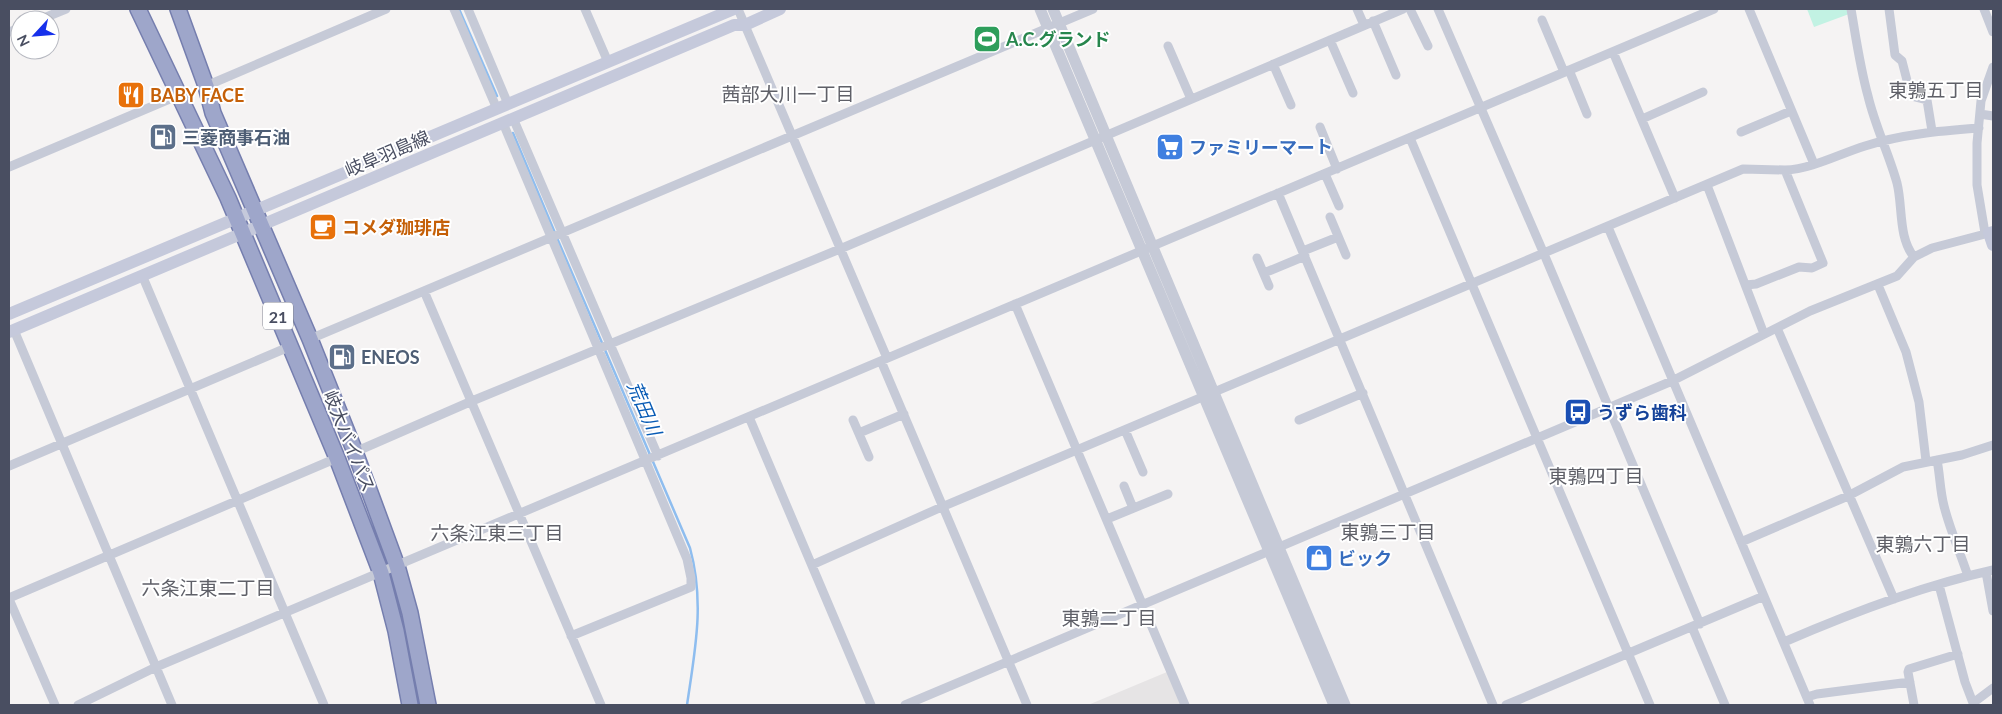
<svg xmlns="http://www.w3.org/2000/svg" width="2002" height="714" font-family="Lato,'Noto Sans JP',sans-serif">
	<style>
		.education { fill: #e6e4e5 }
		.green { fill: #c2f2e3 }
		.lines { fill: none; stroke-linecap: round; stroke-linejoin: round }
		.stream { stroke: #8ebdef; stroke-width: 2.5 }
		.trunk-casing { stroke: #757eae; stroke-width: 18 }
		.minor { stroke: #c6cad7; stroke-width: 9 }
		.tertiary { stroke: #c6cad7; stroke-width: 11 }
		.secondary { stroke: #c5c9db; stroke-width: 12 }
		.trunk { stroke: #9ea6ca; stroke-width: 15 }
		.labels { text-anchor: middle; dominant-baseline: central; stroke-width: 4; stroke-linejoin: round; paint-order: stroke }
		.shield { fill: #fff; stroke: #808390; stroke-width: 1 }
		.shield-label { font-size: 16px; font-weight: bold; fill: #494e61 }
		.leisure-label { font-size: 18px; font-weight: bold; fill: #27864d; stroke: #fff; text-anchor: start }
		.food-label { font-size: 18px; font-weight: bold; fill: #c56008; stroke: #fff; text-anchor: start }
		.service-label { font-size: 18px; font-weight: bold; fill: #4e5e75; stroke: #fff; text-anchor: start }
		.shop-label { font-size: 18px; font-weight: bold; fill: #366cbe; stroke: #fff; text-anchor: start }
		.street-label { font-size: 18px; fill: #494e61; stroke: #fff }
		.transit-label { font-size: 18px; font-weight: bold; fill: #164399; stroke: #fff; text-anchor: start }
		.neighbourhood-label { font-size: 19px; fill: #5f6068; stroke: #fff }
		.water-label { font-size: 19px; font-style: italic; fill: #085bb5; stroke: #fff }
	</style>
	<rect width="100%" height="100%" fill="#f5f3f3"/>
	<!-- education -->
	<path class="education" d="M1167 672 1181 705H1088Z"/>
	<!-- green -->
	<path class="green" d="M1807 9H1848L1849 14 1814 27Z"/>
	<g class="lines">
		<!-- stream -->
		<path class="stream" d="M459 9 497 96
			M513 133 555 233
			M557 238 690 548C705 603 695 650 687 705"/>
		<!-- trunk casing -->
		<g class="trunk-casing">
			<path id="trunk" d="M138 9 228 198 337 458 381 573 396 631 410 705
				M178 9 206 86 213 113 310 339 355 452 397 566 410 613 428 705"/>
		</g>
		<!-- minor -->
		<path class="minor" d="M454 9 497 109
			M468 9 508 104
			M585 9 608 62
			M738 9 887 358
			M1357 9 1364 25
			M1410 9 1428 46
			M1438 9 1544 254 1700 624
			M1749 9 1814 164
			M1851 9C1856 38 1860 67 1868 96 1875 126 1889 154 1897 183 1903 207 1898 237 1914 257
			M1889 9 1895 55 1902 61 1911 96 1927 100 1932 131
			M1984 9 1993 32
			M39 20 66 9
			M1542 20 1564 72
			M1373 21 1396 75
			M9 32 20 28
			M1330 40 1353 93
			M1168 46 1191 99
			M1613 52 1675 198
			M1273 64 1291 105
			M1569 70 1587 114
			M206 86 386 9
			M1980 114 1993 116
			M513 118 658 456
			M1642 119 1703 92
			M503 123 687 559 691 578V587L571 636
			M1320 127 1337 169
			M1741 132 1791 111
			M1410 138 1650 705
			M9 167 179 95
			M1325 174 1339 206
			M1707 185 1764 334
			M1278 193 1493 705
			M1330 217 1346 255
			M1608 227 1810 705
			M1985 233 1977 185V143L1981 101 1993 67
			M1303 251 1338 237
			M1257 258 1269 286
			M1264 273 1305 256
			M142 275 324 705
			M1746 285 1756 284 1799 267 1812 268 1823 263 1785 170C1812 169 1839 154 1865 146 1902 134 1941 131 1979 128
			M1878 285 1906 352 1919 402 1926 461
			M424 291 601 705
			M1015 304 1185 705
			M1777 328 1894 599
			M14 330 172 705
			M310 339 1093 9
			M881 361 1027 705
			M749 417 871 705
			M853 420 869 457
			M1299 420 1363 393
			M1125 430 1143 472
			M859 433 904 414
			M355 452 472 401 840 249 1403 9
			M1937 460C1940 475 1940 491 1944 506 1950 530 1960 552 1968 576
			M9 466 291 346
			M1124 486 1133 508
			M1107 519 1168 494
			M1741 542 1848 496 1903 467 1962 455 1993 445
			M812 565 944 506 1743 169 1785 170
			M1986 572 1993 611
			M1939 585 1965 682 1973 703 1993 688
			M9 598 337 458
			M9 599 55 705
			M1692 627 1725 705
			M1784 642C1851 613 1921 586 1993 570
			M1807 697 1817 694 1910 682
			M78 705 156 667 1714 9
			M905 705 1672 381 1810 311 1897 276 1914 257 1932 248 1989 233
			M1506 705 1764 596
			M1914 705 1908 672 1909 669 1958 654"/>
		<!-- tertiary -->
		<path class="tertiary" d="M1040 9 1334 705
			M1053 9 1345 705"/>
		<!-- secondary -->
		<path class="secondary" d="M1993 232 1989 233 1993 245
			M9 314 734 9
			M9 332 734 25H745L780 9"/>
		<!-- trunk -->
		<use href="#trunk" class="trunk"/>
	</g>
	<!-- icons -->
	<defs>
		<g id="stadium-square" transform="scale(1.4375)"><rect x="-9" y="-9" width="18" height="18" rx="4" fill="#2e9e5b" stroke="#fff"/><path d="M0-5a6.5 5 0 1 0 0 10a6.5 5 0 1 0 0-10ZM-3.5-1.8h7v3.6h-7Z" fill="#fff"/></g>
		<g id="restaurant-square" transform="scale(1.4375)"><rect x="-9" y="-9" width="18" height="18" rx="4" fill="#e8710a" stroke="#fff"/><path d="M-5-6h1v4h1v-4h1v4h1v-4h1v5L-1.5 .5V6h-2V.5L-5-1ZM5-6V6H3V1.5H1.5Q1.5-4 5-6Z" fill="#fff"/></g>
		<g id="fuel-square" transform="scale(1.4375)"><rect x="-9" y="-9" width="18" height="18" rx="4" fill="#5c6f8a" stroke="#fff"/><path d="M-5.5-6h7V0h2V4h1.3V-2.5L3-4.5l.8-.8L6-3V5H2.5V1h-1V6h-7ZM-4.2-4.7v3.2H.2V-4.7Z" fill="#fff"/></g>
		<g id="supermarket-square" transform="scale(1.4375)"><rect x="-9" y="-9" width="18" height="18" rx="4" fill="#3f7fe0" stroke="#fff"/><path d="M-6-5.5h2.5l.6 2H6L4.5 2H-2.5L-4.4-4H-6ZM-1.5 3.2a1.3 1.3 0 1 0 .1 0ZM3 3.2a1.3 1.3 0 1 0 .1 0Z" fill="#fff"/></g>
		<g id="cafe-square" transform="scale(1.4375)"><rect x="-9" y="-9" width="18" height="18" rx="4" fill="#e8710a" stroke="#fff"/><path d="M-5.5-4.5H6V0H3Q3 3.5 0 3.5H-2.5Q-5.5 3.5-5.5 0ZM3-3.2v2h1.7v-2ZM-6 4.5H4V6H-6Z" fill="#fff"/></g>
		<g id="bus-square" transform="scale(1.4375)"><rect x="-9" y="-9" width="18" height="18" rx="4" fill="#1a4fb4" stroke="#fff"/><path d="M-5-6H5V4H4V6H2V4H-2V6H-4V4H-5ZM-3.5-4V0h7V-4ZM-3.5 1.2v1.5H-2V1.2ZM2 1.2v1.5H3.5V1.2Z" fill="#fff"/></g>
		<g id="shop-square" transform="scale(1.4375)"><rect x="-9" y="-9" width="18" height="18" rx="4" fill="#3f7fe0" stroke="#fff"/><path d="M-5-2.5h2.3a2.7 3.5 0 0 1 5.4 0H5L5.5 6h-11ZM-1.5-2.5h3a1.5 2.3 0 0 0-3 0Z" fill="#fff"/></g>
	</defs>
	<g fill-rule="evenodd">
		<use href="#stadium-square" x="987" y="39"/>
		<use href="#restaurant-square" x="131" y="95"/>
		<use href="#fuel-square" x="163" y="137"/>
		<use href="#supermarket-square" x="1170" y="147"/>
		<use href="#cafe-square" x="323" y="227"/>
		<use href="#fuel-square" x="342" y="357"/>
		<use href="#bus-square" x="1578" y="412"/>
		<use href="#shop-square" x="1319" y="558"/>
	</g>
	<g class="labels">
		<!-- shield labels -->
		<rect class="shield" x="263" y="302.5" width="30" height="27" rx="4"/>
		<g class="shield-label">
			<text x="278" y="316">21</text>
		</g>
		<!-- leisure labels -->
		<g class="leisure-label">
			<text x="1006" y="39">A.C.グランド</text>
		</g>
		<!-- food labels -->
		<g class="food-label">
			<text x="150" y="95">BABY FACE</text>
			<text x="342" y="227">コメダ珈琲店</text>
		</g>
		<!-- service labels -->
		<g class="service-label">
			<text x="182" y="137">三菱商事石油</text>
			<text x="361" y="357">ENEOS</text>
		</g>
		<!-- shop labels -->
		<g class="shop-label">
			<text x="1189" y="147">ファミリーマート</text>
			<text x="1338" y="558">ビック</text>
		</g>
		<!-- street labels -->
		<g class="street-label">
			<text transform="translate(387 153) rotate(-23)">岐阜羽島線</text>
			<text transform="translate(350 441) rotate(68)">岐大バイパス</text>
		</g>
		<!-- transit labels -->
		<g class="transit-label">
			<text x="1597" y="412">うずら歯科</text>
		</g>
		<!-- neighbourhood labels -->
		<g class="neighbourhood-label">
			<text x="1936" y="89">東鶉五丁目</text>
			<text x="788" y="93">茜部大川一丁目</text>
			<text x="1596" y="475">東鶉四丁目</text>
			<text x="1388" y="531">東鶉三丁目</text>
			<text x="497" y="532">六条江東三丁目</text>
			<text x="1923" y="543">東鶉六丁目</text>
			<text x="208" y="587">六条江東二丁目</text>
			<text x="1109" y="617">東鶉二丁目</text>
		</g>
		<!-- water labels -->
		<g class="water-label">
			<text transform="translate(645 408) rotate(67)">荒田川</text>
		</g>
	</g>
	<!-- border -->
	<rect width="2002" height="714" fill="none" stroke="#494e61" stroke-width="20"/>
	<!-- north arrow -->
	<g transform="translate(35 35) rotate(244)"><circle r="24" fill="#ffffff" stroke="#b6b8c0"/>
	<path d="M0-4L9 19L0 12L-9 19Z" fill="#1630eb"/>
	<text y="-8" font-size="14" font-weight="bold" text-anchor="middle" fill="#494e61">N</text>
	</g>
</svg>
